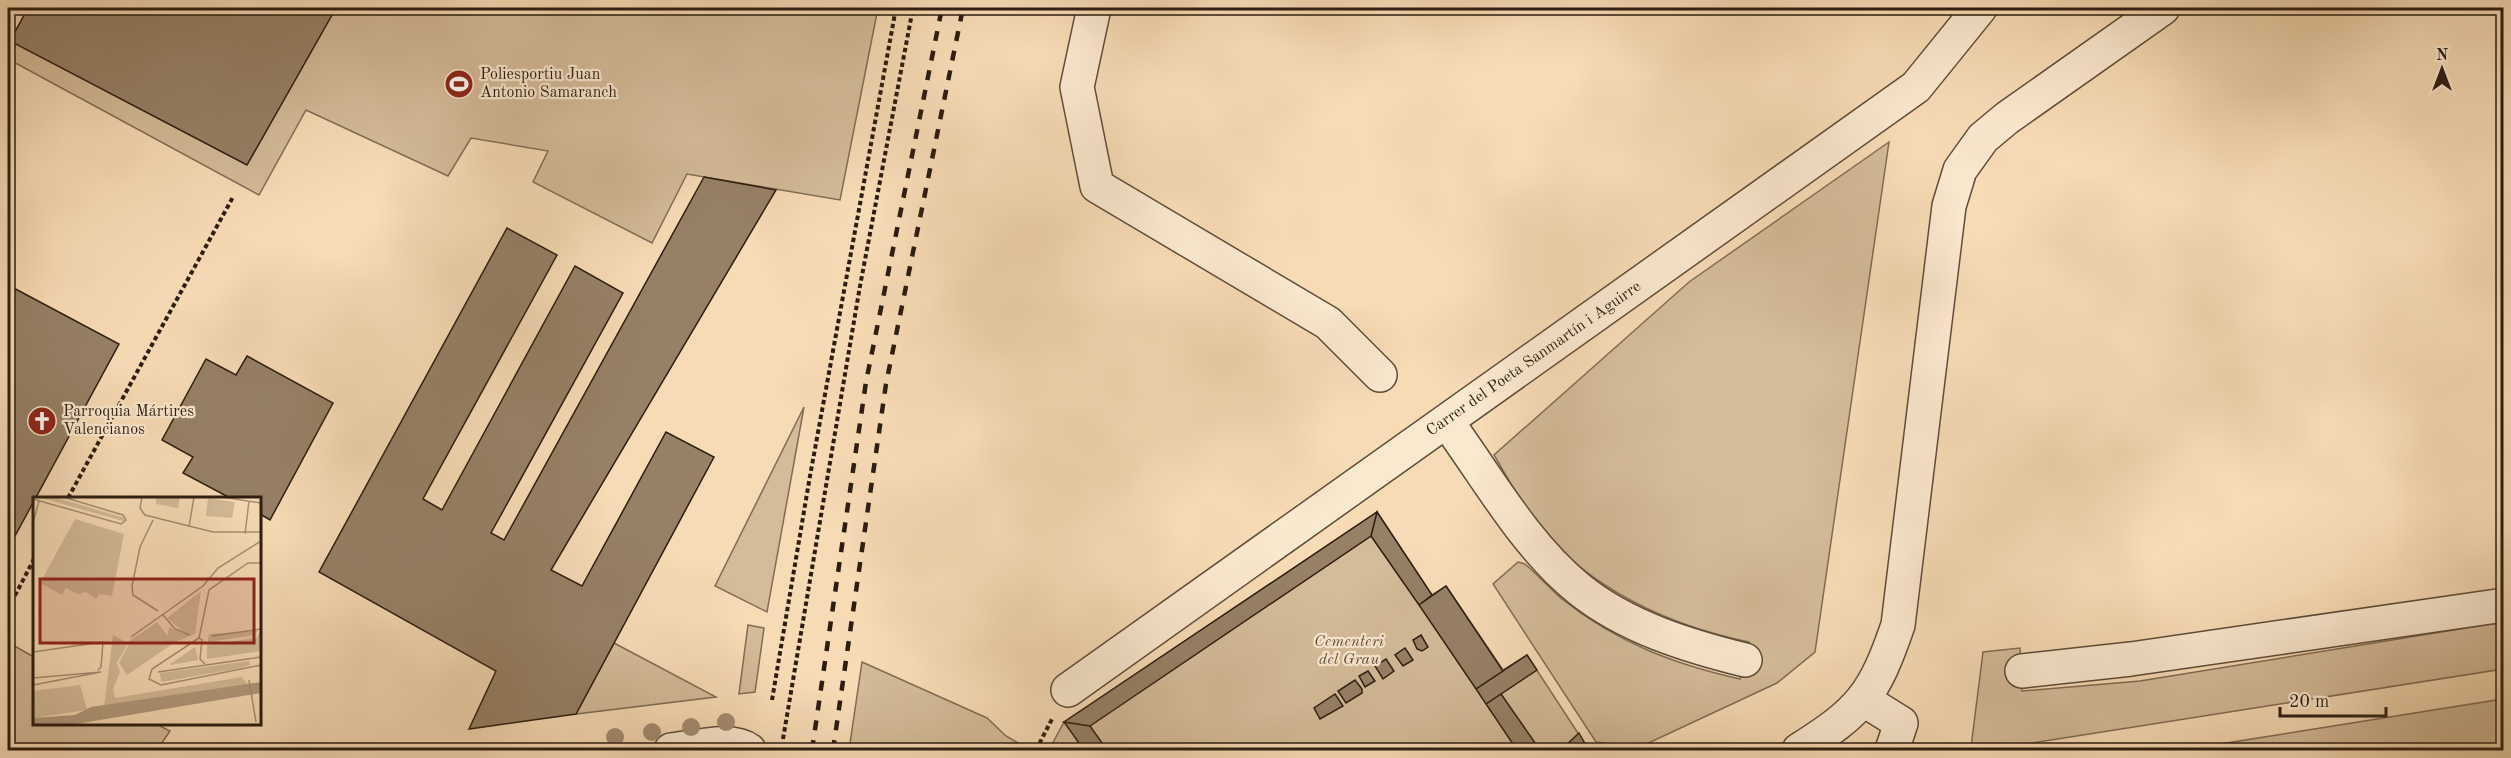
<svg xmlns="http://www.w3.org/2000/svg" width="2511" height="758" font-family="'Old Standard TT',serif">
	<style>
		.green { fill: #d4bb99; stroke: #806c55; stroke-width: 1.5 }
		.building { fill: #968066; stroke: #2c1d11; stroke-width: 1.5 }
		.lines { fill: none; stroke-linecap: round; stroke-linejoin: round }
		.minor-casing { stroke: #5f4c3a; stroke-width: 36 }
		.path { stroke: #2c1d11; stroke-width: 4; stroke-dasharray: 4.5 3; stroke-linecap: butt }
		.minor { stroke: #fae8cf; stroke-width: 33 }
		.rail { stroke: #2c1d11; stroke-width: 4.5; stroke-dasharray: 10 10; stroke-linecap: butt }
		.tree { fill: #a38c71 }
		.labels { text-anchor: middle; dominant-baseline: central; stroke-width: 4.5; stroke-linejoin: round; paint-order: stroke }
		.poi-label { font-size: 16px; fill: #2c1d11; stroke: #fae8cf; text-anchor: start }
		.street-label { font-size: 16px; fill: #2c1d11; stroke: #fae8cf }
		.park-label { font-size: 16px; font-style: italic; fill: #5e4c3a; stroke: #fae8cf }
		.inset-road { fill: none; stroke: #a68f73; stroke-width: 1.5 }
		.view { fill: #8f2418; fill-opacity: 0.15; stroke: #8f2418; stroke-width: 3 }
		.inset-edge { fill: none; stroke: #2c1d11; stroke-width: 3 }
	</style>
	<rect width="100%" height="100%" fill="#f7dbb5"/>
	<filter id="stains"><feTurbulence type="fractalNoise" baseFrequency=".00333" numOctaves="4"/><feColorMatrix values="0 0 0 0 .2 0 0 0 0 .09 0 0 0 0 .02 0 0 0 .5 -.17"/></filter>
	<radialGradient id="worn" r=".72"><stop offset=".6" stop-color="#630" stop-opacity="0"/><stop offset="1" stop-color="#630" stop-opacity=".3"/></radialGradient>
	<!-- green -->
	<path class="green" d="M28 8H878L840 200 687 174 652 243 533 182 548 151 471 138 448 176 306 110 259 195 8 59V45Z
		M1889 142 1815 652 1777 683 1640 747 1596 742 1493 584 1518 562 1525 564C1538 575 1549 588 1562 599 1616 642 1673 664 1740 679L1749 642C1670 626 1589 589 1538 525 1521 504 1508 478 1494 455L1689 282Z
		M804 407 767 612 715 586Z
		M1377 512 1432 595 1446 586 1503 670 1527 655 1587 747 1584 750H1049L1064 722Z
		M2503 622V669L2007 747H1971L1983 652 2020 648 2022 691 2140 681Z
		M748 625 764 628 755 692 739 694Z
		M614 643 716 697 576 714Z
		M11 644 34 657V724H156L170 731 157 750H8V651Z
		M862 662 987 718 1006 736 1029 749 849 750Z
		M2503 699V750H2182Z"/>
	<!-- building -->
	<path class="building" d="M28 8H336L247 165 10 41Z
		M704 177 776 190 551 570 582 586 666 432 714 457 576 714 469 729 496 671 319 572 507 228 557 255 423 499 442 510 575 266 623 293 491 533 504 540Z
		M8 285 119 344 8 549Z
		M247 356 333 403 270 520 260 514V498H230L183 473 193 457 162 440 206 359 236 375Z
		M1377 512 1371 536 1090 726 1064 722Z
		M1377 512 1432 595 1419 605 1371 536Z
		M1446 586 1503 671 1476 689 1419 605Z
		M1421 635 1428 647 1422 651 1417 649 1413 640Z
		M1405 648 1413 660 1403 666 1395 655Z
		M1527 655 1537 670 1486 704 1476 689Z
		M1386 659 1394 671 1383 679 1375 666Z
		M1368 671 1375 681 1365 687 1359 676Z
		M1355 680 1362 689V693L1346 703 1338 691Z
		M1335 694 1343 706 1320 719 1314 708Z
		M1501 694 1540 750H1517L1486 704Z
		M1064 722 1090 726 1107 750H1084Z
		M1579 733 1587 747 1584 750H1561Z"/>
	<g class="lines">
		<!-- minor casing -->
		<g class="minor-casing">
			<path id="minor" d="M1094 8 1077 87 1097 186 1328 323 1380 375
				M1447 422C1488 478 1524 544 1579 589 1626 627 1688 646 1745 660
				M2022 671 2131 659 2504 605
				M1068 690 1916 87 1980 8
				M1864 700 1901 723 1892 750
				M671 750C692 748 732 737 749 750
				M1799 750C1861 711 1874 695 1898 625L1949 206 1960 170 1983 138 2007 118 2163 8"/>
		</g>
		<!-- path -->
		<path class="path" d="M68 498 233 197
			M8 609 34 559
			M772 700 810 476 896 8
			M783 739 860 286 913 8
			M1036 750 1052 719"/>
		<!-- minor -->
		<use href="#minor" class="minor"/>
		<!-- rail -->
		<path class="rail" d="M812 750 866 382 942 8
			M833 750 886 384 963 8"/>
	</g>
	<!-- trees -->
	<g class="tree">
		<circle cx="726" cy="722" r="9"/>
		<circle cx="691" cy="727" r="9"/>
		<circle cx="652" cy="732" r="9"/>
		<circle cx="615" cy="737" r="9"/>
	</g>
	<!-- icons -->
	<defs>
		<g id="stadium-disc" transform="scale(1.5)"><circle r="9.5" fill="#8f2418" stroke="#fae8cf"/><path d="M0-5a6.5 5 0 1 0 0 10a6.5 5 0 1 0 0-10ZM-3.5-1.8h7v3.6h-7Z" fill="#fff"/></g>
		<g id="church-disc" transform="scale(1.5)"><circle r="9.5" fill="#8f2418" stroke="#fae8cf"/><path d="M-1.2-6h2.4v3.5h3.3v2.4h-3.3V6h-2.4V-.1h-3.3v-2.4h3.3Z" fill="#fff"/></g>
	</defs>
	<g fill-rule="evenodd">
		<use href="#stadium-disc" x="459" y="84"/>
		<use href="#church-disc" x="42" y="421"/>
	</g>
	<g class="labels">
		<!-- poi labels -->
		<g class="poi-label">
			<text x="480" y="75">Poliesportiu Juan<tspan x="480" dy="18">Antonio Samaranch</tspan></text>
			<text x="63" y="412">Parroquia Mártires<tspan x="63" dy="18">Valencianos</tspan></text>
		</g>
		<!-- street labels -->
		<g class="street-label">
			<text transform="translate(1534 359) rotate(-35)">Carrer del Poeta Sanmartín i Aguirre</text>
		</g>
		<!-- park labels -->
		<g class="park-label">
			<text x="1349" y="642">Cementeri<tspan x="1349" dy="18">del Grau</tspan></text>
		</g>
	</g>
	<!-- overview -->
	<g transform="translate(33 497)">
		<rect width="228" height="228" fill="#f7dbb5"/>
		<path d="M5 0H21L92 21 90 24ZM123 0H147L145 11 123 7ZM175 1 202 5 199 21 173 19ZM42 22 91 37 79 99 66 97 63 102 53 95 45 97 33 91 29 98 7 86ZM168 94 162 137 142 145 94 178 86 166 98 143 124 125 135 139 136 130 155 139 134 121ZM228 133V154L174 162V148L223 141ZM225 134 222 138 175 145 176 137ZM80 138 95 146 84 166 87 175 80 192 82 201 209 180 215 188 71 210ZM162 150 165 163 137 168V167ZM216 164 217 168 202 172 128 185 127 176ZM47 188 54 213 0 221V194Z" fill="#d4bb99"/>
		<path d="M228 185V196L37 228H0V221L42 218 58 210Z" fill="#b29a7d"/>
		<path class="inset-road" d="M109 0 107 11 112 18 180 35H228M189 0 228 6M0 2 88 27 93 23 90 18 30 0M120 23 107 50 99 89 100 98 125 114M0 26 6 4M156 30 161 0M212 37 216 4M228 66H215L176 93 166 141 119 172 116 182 128 188 228 168M130 118 142 132 156 138M179 139 228 132M98 140 170 89 185 71 228 44M166 141 169 143 167 162 172 167M0 155 70 145 68 170 65 173M125 175 228 160M0 181 68 175 0 188M216 183 223 225"/>
		<path class="view" d="M7 82H221V146H7Z"/>
		<rect width="228" height="228" class="inset-edge"/>
	</g>
	<!-- margin -->
	<rect width="2511" height="758" fill="none" stroke="#f7dbb5" stroke-width="30"/>
	<rect x="9" y="9" width="2493" height="740" fill="none" stroke="#2c1d11" stroke-width="3"/>
	<rect x="15" y="15" width="2481" height="728" fill="none" stroke="#2c1d11" stroke-width="1.5"/>
	<!-- north arrow -->
	<g transform="translate(2442 69)" stroke="#fae8cf" stroke-width="4.5" paint-order="stroke">
	<path d="M0-4.5L10 22L0 15L-10 22Z" fill="#2c1d11"/>
	<text y="-9" font-size="16" font-weight="bold" text-anchor="middle" fill="#2c1d11">N</text>
	</g>
	<!-- scale -->
	<path d="M2280 707v9h106v-9" fill="none" stroke="#2c1d11" stroke-width="3"/>
	<text x="2289" y="707" font-size="18" fill="#2c1d11" stroke="#fae8cf" stroke-width="4.5" paint-order="stroke">20 m</text>
	<rect width="100%" height="100%" filter="url(#stains)"/>
	<rect width="100%" height="100%" fill="url(#worn)"/>
</svg>
